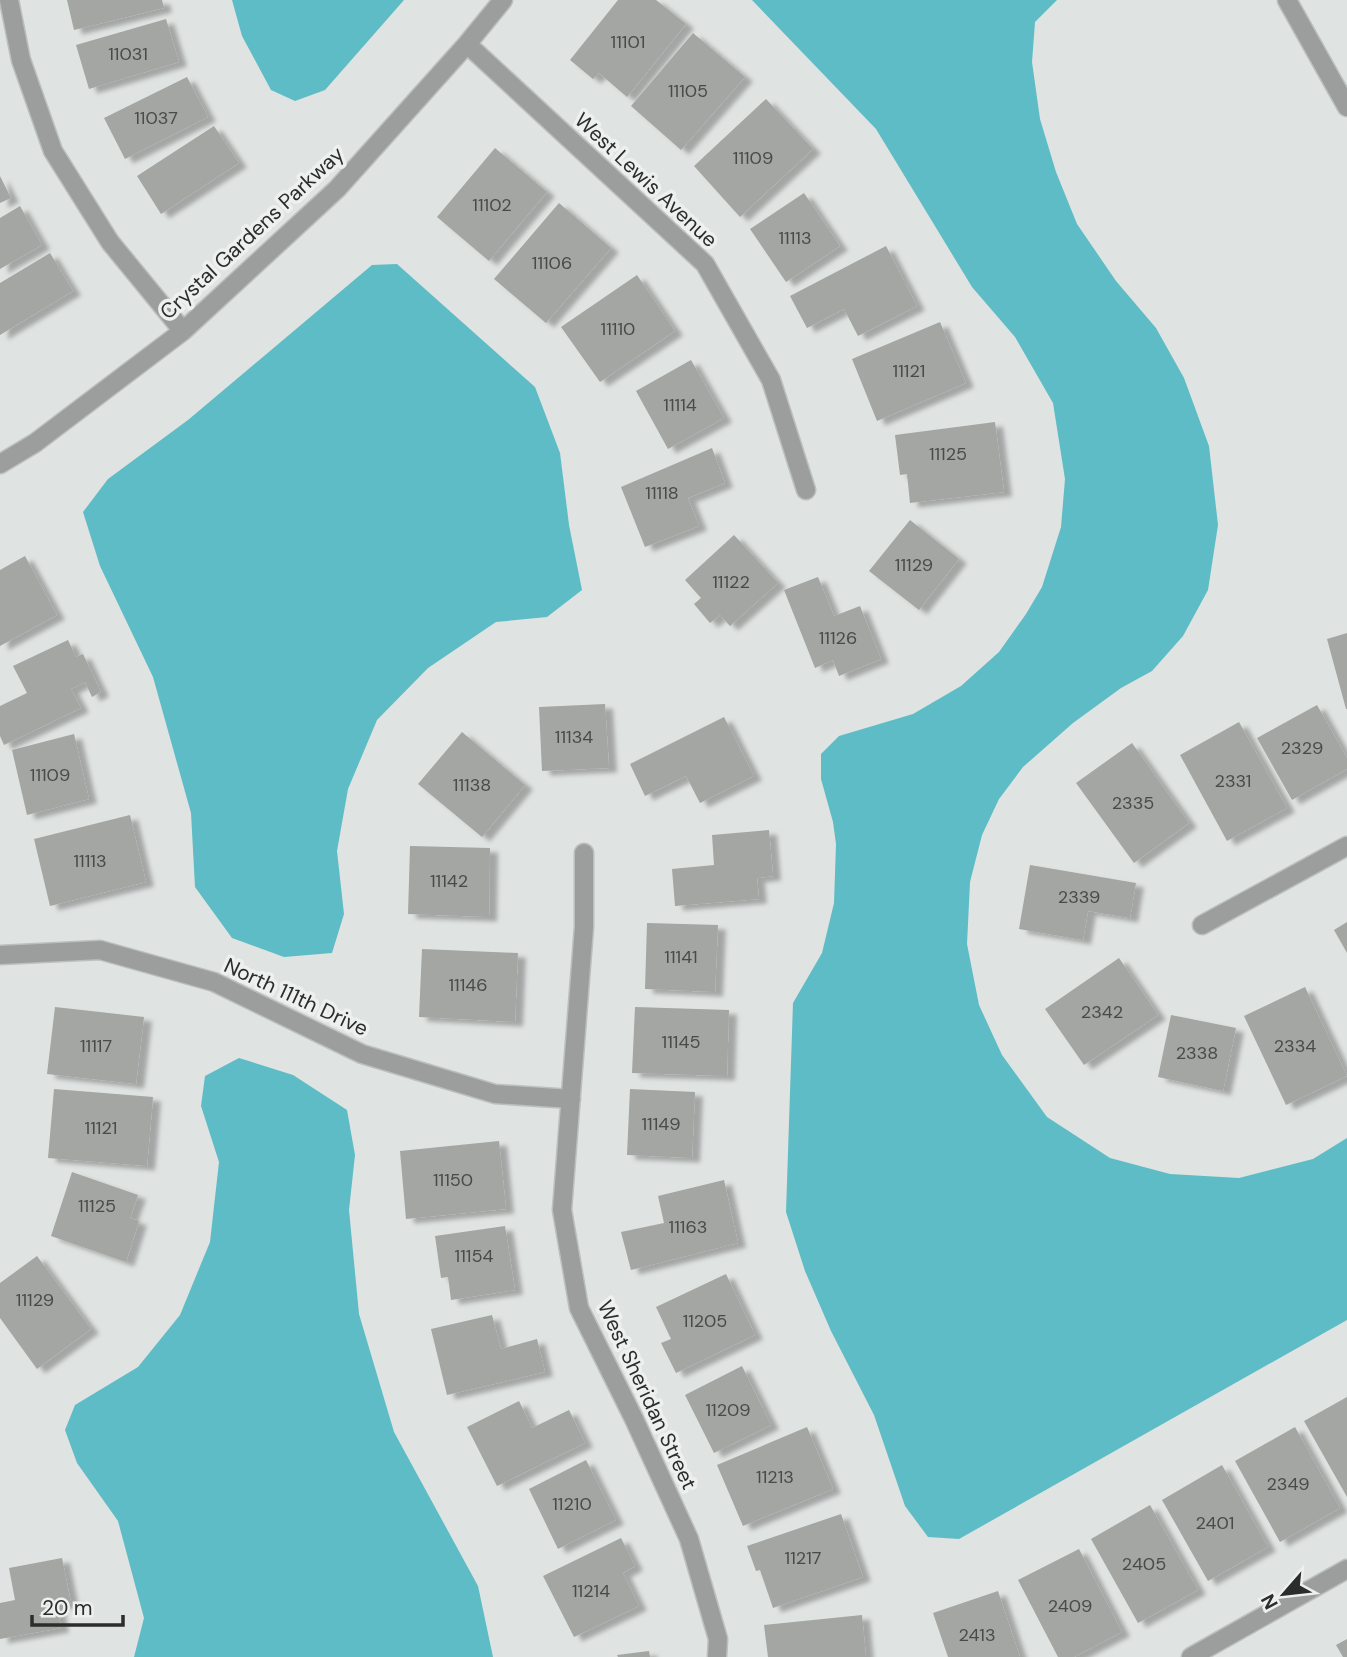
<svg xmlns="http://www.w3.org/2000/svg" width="1347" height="1657" font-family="'DM Sans',sans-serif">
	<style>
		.water { fill: #5dbcc5 }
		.building { fill: #a3a6a3; filter: url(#shadow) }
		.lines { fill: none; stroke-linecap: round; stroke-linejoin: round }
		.minor-casing { stroke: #bbbfbd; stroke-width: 21 }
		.minor { stroke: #9c9e9e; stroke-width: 18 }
		.labels { text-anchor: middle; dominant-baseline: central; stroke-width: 7; stroke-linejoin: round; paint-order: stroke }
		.number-label { font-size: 18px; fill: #494b4a }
		.street-label { font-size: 21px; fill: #2b2d2c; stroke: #ecf0ee }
	</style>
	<defs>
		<filter id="shadow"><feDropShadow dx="8" dy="4.5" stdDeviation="2" flood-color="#0004"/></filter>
	</defs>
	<rect width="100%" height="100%" fill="#dfe3e1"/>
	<!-- water -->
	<path class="water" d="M232 0H404L325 90 295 101 271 90 242 36Z
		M752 0H1057L1035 22 1032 62 1040 119 1056 172 1077 224 1116 281 1156 328 1184 378 1209 446 1218 525 1208 590 1183 636 1152 671 1121 688 1073 723 1023 767 999 799 982 835 970 882 967 944 979 1005 1002 1055 1047 1117 1110 1158 1170 1174 1239 1178 1313 1159 1347 1138V1320L959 1539 928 1537 905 1506 874 1415 831 1331 805 1271 786 1212 793 1003 822 953 834 903 836 844 833 822 821 779V754L839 736 913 714 961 686 999 652 1026 614 1042 587 1061 527 1065 479 1053 403 1015 337 972 287 876 129Z
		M397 264 535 387 560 453 569 525 582 590 547 617 496 622 428 668 377 720 348 789 337 851 344 914 332 953 284 957 232 938 195 887 191 813 153 677 100 566 83 512 108 479 188 420 372 265Z
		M239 1058 293 1075 347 1110 355 1155 349 1210 359 1314 394 1432 478 1586 493 1657H134L144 1618 118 1521 77 1463 65 1430 75 1405 138 1367 180 1315 210 1242 219 1162 201 1106 205 1076Z"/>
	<!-- building -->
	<path class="building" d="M67 0H162L164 8 74 30Z
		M618 0H656L686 24 627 97 599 73 593 79 570 60Z
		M166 19 179 62 89 89 76 45Z
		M693 33 745 77 681 150 631 106Z
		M187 77 208 117 125 159 104 118Z
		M766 99 813 149 740 217 694 166Z
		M214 126 239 163 161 214 137 176Z
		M495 148 547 192 489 261 437 217Z
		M0 176 11 198 0 203Z
		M804 193 840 246 786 282 750 229Z
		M559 203 611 248 546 323 494 279Z
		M20 206 42 245 0 269V218Z
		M886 246 917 306 858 336 844 309 807 328 790 296Z
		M50 253 73 291 0 335V283Z
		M637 275 675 331 600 382 561 327Z
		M940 322 966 383 877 421 852 359Z
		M691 360 724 418 668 449 636 391Z
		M995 422 1004 492 910 503 907 474 900 475 895 435Z
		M712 448 725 483 688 498 699 526 645 547 621 487Z
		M910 520 959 559 919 610 869 571Z
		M734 535 778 583 730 626 720 615 710 623 694 604 701 598 685 580Z
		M25 556 57 615 0 646V570Z
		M818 577 834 616 860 606 881 659 839 676 833 660 815 668 784 590Z
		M1347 633V709H1346L1327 639Z
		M68 640 76 657 83 654 101 692 92 697 85 682 71 689 81 708 4 745 0 736V706L27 693 13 666Z
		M605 704 609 768 542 771 539 707Z
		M1317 705 1347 758V769L1292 800 1257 738Z
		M724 717 754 776 700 803 686 776 645 796 630 764Z
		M1239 722 1287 808 1227 841 1180 755Z
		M462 732 525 785 482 837 418 784Z
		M74 734 89 799 27 815 12 750Z
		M1132 743 1189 823 1134 863 1076 783Z
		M130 815 146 882 50 906 34 839Z
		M769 830 773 876 757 878 759 899 675 906 672 869 714 865 712 835Z
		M410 846 490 848 489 917 408 914Z
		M1030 865 1136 883 1130 918 1088 911 1083 940 1019 929Z
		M1347 922V953L1334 930Z
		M647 923 718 925 715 992 645 989Z
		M422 949 518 953 515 1022 419 1017Z
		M1119 958 1158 1015 1084 1065 1045 1009Z
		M1305 987 1347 1076 1286 1105 1244 1016Z
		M55 1007 144 1017 136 1084 47 1074Z
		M635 1007 729 1010 727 1076 632 1073Z
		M1171 1015 1236 1028 1223 1091 1158 1077Z
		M54 1089 153 1097 147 1166 48 1158Z
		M630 1089 695 1092 692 1158 627 1155Z
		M499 1141 506 1209 406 1219 400 1151Z
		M72 1172 138 1195 130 1218 139 1221 126 1262 51 1236Z
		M724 1180 738 1243 631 1270 621 1232 664 1223 658 1196Z
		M505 1226 515 1290 451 1300 448 1277 441 1278 435 1236Z
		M37 1256 91 1329 37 1369 0 1318V1283Z
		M726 1274 755 1335 676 1373 661 1343 671 1339 656 1307Z
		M492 1315 501 1349 537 1339 545 1372 447 1395 431 1329Z
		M742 1366 771 1425 714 1453 685 1395Z
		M1347 1397V1497L1304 1421Z
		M519 1401 532 1428 569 1410 585 1443 497 1486 467 1427Z
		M807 1427 833 1489 743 1526 717 1465Z
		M1295 1427 1340 1508 1280 1542 1235 1461Z
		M586 1460 616 1520 558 1549 529 1489Z
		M1222 1465 1268 1547 1208 1581 1162 1500Z
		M1150 1505 1198 1590 1138 1623 1091 1539Z
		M841 1514 863 1577 773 1608 760 1570 756 1571 747 1546Z
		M621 1538 635 1566 623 1573 639 1606 574 1637 543 1576Z
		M1079 1549 1122 1632 1074 1657H1058L1018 1580Z
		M62 1558 71 1603 57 1605 61 1628 0 1639V1603L15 1600 9 1568Z
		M998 1591 1020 1657H948L933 1613Z
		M862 1615 866 1657H768L764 1625Z
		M1347 1639V1657H1343L1336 1645Z
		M649 1651 650 1657H618L617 1655Z"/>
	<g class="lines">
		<!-- minor casing -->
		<g class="minor-casing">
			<path id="minor" d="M9 0 21 60 53 151 110 242 183 331
				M1287 0 1347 107
				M467 44 705 264 771 380 806 490
				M0 464 35 443 183 331 337 189 467 44 503 0
				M584 853V927L562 1210 579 1308 634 1419 689 1539 718 1639 717 1657
				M1202 925 1347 846
				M0 955 100 950 214 982 362 1054 495 1094 571 1099
				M1191 1657 1347 1569"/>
		</g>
		<!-- minor -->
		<use href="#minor" class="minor"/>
	</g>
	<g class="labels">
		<!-- number labels -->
		<g class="number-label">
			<text x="628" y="42">11101</text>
			<text x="128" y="54">11031</text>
			<text x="688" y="91">11105</text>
			<text x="156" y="118">11037</text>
			<text x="753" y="158">11109</text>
			<text x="492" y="205">11102</text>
			<text x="795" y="238">11113</text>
			<text x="552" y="263">11106</text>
			<text x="618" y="329">11110</text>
			<text x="909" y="371">11121</text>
			<text x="680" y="405">11114</text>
			<text x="948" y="454">11125</text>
			<text x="662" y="493">11118</text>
			<text x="914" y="565">11129</text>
			<text x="731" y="582">11122</text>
			<text x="838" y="638">11126</text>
			<text x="574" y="737">11134</text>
			<text x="1302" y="748">2329</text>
			<text x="50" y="775">11109</text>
			<text x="1233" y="781">2331</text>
			<text x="472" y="785">11138</text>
			<text x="1133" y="803">2335</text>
			<text x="90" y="861">11113</text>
			<text x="449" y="881">11142</text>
			<text x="1079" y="897">2339</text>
			<text x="681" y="957">11141</text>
			<text x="468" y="985">11146</text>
			<text x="1102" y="1012">2342</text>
			<text x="681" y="1042">11145</text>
			<text x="96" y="1046">11117</text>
			<text x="1295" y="1046">2334</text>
			<text x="1197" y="1053">2338</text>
			<text x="661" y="1124">11149</text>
			<text x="101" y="1128">11121</text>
			<text x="453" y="1180">11150</text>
			<text x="97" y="1206">11125</text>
			<text x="688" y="1227">11163</text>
			<text x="474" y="1256">11154</text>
			<text x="35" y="1300">11129</text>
			<text x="705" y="1321">11205</text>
			<text x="728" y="1410">11209</text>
			<text x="775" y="1477">11213</text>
			<text x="1288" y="1484">2349</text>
			<text x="572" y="1504">11210</text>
			<text x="1215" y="1523">2401</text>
			<text x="803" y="1558">11217</text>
			<text x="1144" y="1564">2405</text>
			<text x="591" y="1591">11214</text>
			<text x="1070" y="1606">2409</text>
			<text x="977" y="1635">2413</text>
		</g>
		<!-- street labels -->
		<g class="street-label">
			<text transform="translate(646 180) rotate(43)">West Lewis Avenue</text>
			<text transform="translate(252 233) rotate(-43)">Crystal Gardens Parkway</text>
			<text transform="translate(296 997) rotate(25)">North 111th Drive</text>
			<text transform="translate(647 1395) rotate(65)">West Sheridan Street</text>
		</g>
	</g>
	<!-- north arrow -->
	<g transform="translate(1284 1594) rotate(242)" stroke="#ecf0ee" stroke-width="5" paint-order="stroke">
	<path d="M0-5L12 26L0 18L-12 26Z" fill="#2b2d2c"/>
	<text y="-10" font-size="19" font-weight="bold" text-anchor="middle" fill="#2b2d2c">N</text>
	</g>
	<!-- scale -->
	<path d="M32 1615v10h91v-10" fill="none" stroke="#2b2d2c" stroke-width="3.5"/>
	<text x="42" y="1615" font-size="21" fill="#2b2d2c" stroke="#ecf0ee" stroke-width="5" paint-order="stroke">20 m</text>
</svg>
